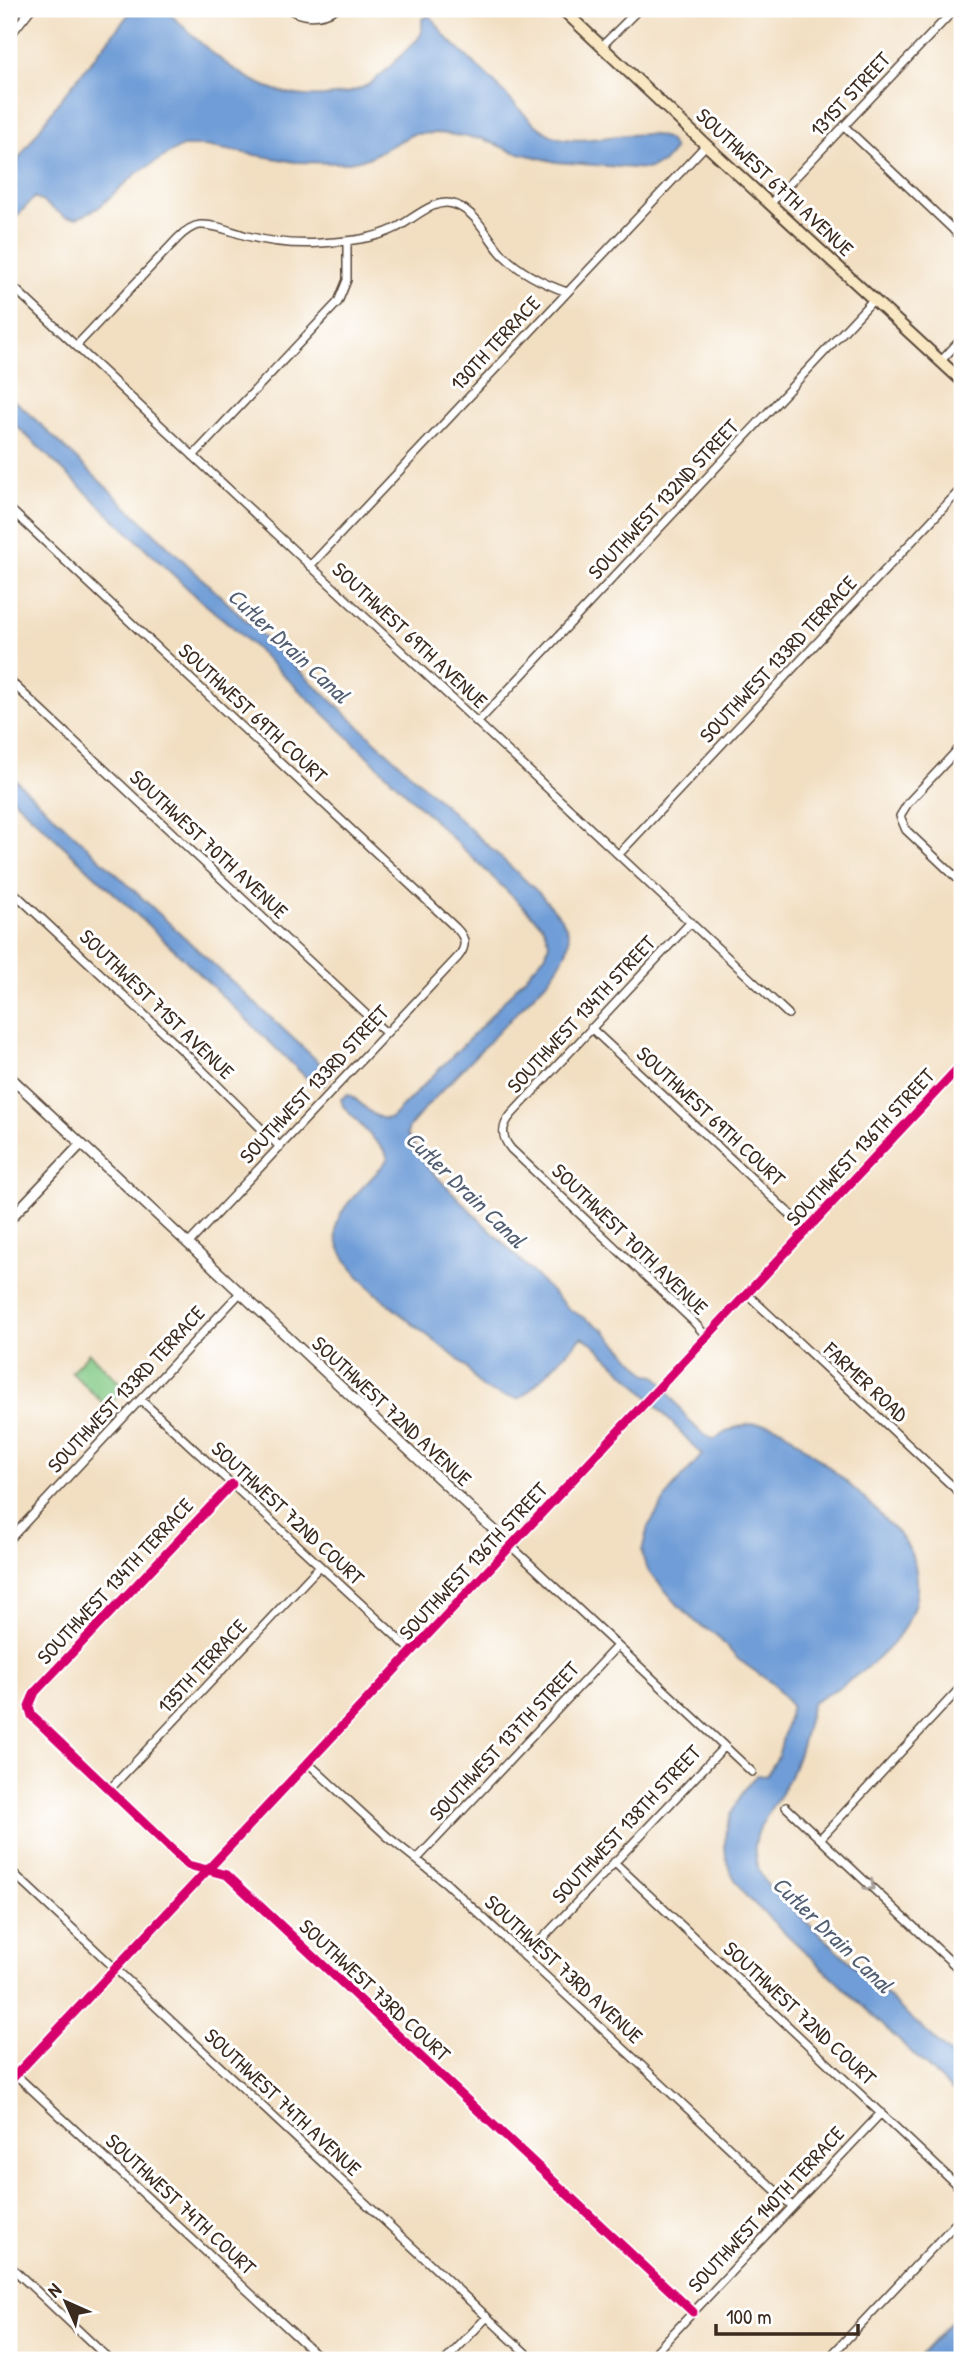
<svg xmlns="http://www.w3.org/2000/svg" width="971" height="2369" font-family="'Patrick Hand',sans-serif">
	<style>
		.green { fill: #80c783; stroke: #5e7850; stroke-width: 2 }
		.water { fill: #6f9dd7; stroke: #55647a; stroke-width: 2 }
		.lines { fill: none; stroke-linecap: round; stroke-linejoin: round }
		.minor-casing { stroke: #564537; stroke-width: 10 }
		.tertiary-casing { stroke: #564537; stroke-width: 12 }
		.secondary-casing { stroke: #564537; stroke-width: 14 }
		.minor { stroke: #fff; stroke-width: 7 }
		.tertiary { stroke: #fff; stroke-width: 9 }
		.secondary { stroke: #f9e7c3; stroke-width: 10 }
		.cycleway-casing { stroke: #fff; stroke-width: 13 }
		.cycleway { stroke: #d6006c; stroke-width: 9 }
		.oneway { stroke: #a79f9a }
		.labels { text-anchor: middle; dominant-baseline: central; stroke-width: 6; stroke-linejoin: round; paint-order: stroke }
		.street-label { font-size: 21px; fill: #3b2a1e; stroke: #fff }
		.water-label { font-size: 23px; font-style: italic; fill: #525e71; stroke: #fff }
	</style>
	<rect width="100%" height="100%" fill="#fff"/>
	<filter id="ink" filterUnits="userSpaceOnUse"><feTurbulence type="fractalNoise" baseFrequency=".0143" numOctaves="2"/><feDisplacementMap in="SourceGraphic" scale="14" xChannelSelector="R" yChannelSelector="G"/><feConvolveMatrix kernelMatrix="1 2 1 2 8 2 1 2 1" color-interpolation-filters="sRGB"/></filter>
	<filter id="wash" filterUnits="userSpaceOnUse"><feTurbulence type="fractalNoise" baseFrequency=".00686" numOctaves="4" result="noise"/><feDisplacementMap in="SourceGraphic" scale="28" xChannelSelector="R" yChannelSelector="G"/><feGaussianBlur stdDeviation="1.57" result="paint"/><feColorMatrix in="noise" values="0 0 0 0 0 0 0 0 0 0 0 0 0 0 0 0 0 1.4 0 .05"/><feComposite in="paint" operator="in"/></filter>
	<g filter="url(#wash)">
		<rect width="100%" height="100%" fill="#f2dfc2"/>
		<!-- green -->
		<path class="green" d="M89 1353 125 1388 107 1407 71 1372Z"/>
		<!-- water -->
		<path class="water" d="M133 9H165C209 52 258 101 324 96 339 95 353 93 366 86 385 75 401 54 418 39L422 32V19L429 16 434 20 444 35C459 50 475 64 491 79 508 96 537 133 559 138 590 146 647 124 670 141L674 150 663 163 647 169 556 162 511 151 483 139 439 133 413 134 368 158 344 163 295 162 205 146H182L137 173 98 208 77 218 66 217 35 197 9 224V194L16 187 13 174 19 158 60 100Z
			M9 398 19 404 276 649 539 893C571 928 581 936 550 978L426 1107 409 1127 407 1134 427 1167 569 1309 603 1329 648 1375 656 1376 661 1381C671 1396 697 1438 715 1439 736 1424 758 1419 782 1429 818 1458 855 1486 886 1521 893 1528 902 1536 907 1545 945 1619 869 1672 812 1703 806 1730 799 1759 786 1785 777 1801 762 1818 757 1836 751 1854 758 1873 769 1887L962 2065V2100L744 1894C740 1886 734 1879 730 1870 717 1837 731 1807 751 1781L757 1775 766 1776 778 1757 791 1706 773 1684 738 1659 715 1634 698 1624 679 1606 649 1572 644 1561 642 1551 648 1527 670 1491 702 1455 635 1383 592 1343 582 1337 530 1390 519 1399C508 1396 492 1394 483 1388 474 1381 470 1370 462 1363 431 1335 334 1274 336 1231 336 1205 375 1180 388 1158L384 1150 343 1106 341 1099 348 1094C362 1101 374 1123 391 1118L479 1029 546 954 549 942 543 926 317 707 234 628 201 601 9 419Z
			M9 774 327 1070 331 1076 323 1086 313 1084 179 954 9 795Z
			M962 2310V2342L946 2360H916Z"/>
	</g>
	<g filter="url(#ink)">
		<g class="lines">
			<!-- minor casing -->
			<g class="minor-casing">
				<path id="minor" d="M289 9C303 18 321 18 335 9
					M9 37 31 9
					M602 46 639 9
					M844 126 962 238
					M770 204 955 9
					M954 231 962 222
					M9 283 788 1014
					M76 346 178 238C184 232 191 226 200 225 216 224 232 232 247 236 271 242 296 245 321 243 346 241 371 240 394 229 412 221 434 196 456 205 479 214 487 238 503 255 520 272 544 284 567 292
					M941 361 962 338
					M193 456 338 302 347 280V241
					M9 508 456 928C466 938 467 946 458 957L188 1244
					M310 566 706 145
					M9 680 386 1033
					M478 722 874 299
					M962 745 908 803 900 816 906 830 962 883
					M619 854 962 488
					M9 888 182 1050 280 1147
					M691 922 511 1115C501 1127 501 1137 511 1149L692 1320 707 1337
					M591 1028 806 1229
					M747 1294 962 1495
					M141 1400 412 1651
					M232 1484 35 1692 29 1706 32 1716 188 1865 227 1875 693 2312
					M9 1540 240 1293
					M511 1546 752 1772
					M308 1763 388 1837 446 1883 792 2206
					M110 1789 320 1566
					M786 1807 962 1972
					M820 1839 962 1686
					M417 1859 617 1646
					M614 1862 962 2190
					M9 1869 533 2360
					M525 1957 724 1747
					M15 2074 322 2360
					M9 2265 110 2360
					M446 2360 487 2317
					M648 2360 881 2113
					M827 2360 954 2225 962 2213"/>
			</g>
			<!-- tertiary casing -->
			<g class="tertiary-casing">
				<path id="tertiary" d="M9 1076 511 1546
					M9 1220 81 1144
					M9 2082 962 1064"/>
			</g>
			<!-- secondary casing -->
			<g class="secondary-casing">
				<path id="secondary" d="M562 9 706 145 962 381"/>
			</g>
			<!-- minor -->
			<use href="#minor" class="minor"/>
			<!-- tertiary -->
			<use href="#tertiary" class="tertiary"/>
			<!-- secondary -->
			<use href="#secondary" class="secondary"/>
			<!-- cycleway casing -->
			<g class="cycleway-casing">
				<path id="cycleway" d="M232 1484 35 1692 29 1706 32 1716 188 1865 227 1875 693 2312
					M9 2082 962 1064"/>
			</g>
			<!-- cycleway -->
			<use href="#cycleway" class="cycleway"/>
		</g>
		<!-- one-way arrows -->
		<defs><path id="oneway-chevron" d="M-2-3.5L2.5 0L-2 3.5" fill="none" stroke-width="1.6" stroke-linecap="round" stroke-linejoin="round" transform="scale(1.75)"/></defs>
		<use class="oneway" href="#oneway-chevron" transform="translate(870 1886) rotate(43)"/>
	</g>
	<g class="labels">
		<!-- street labels -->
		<g class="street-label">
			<text transform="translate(850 94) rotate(-47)">131ST STREET</text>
			<text transform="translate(775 182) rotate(43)">SOUTHWEST 67TH AVENUE</text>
			<text transform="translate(495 343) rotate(-47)">130TH TERRACE</text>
			<text transform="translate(663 499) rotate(-47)">SOUTHWEST 132ND STREET</text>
			<text transform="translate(410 635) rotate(43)">SOUTHWEST 69TH AVENUE</text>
			<text transform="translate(778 659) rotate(-47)">SOUTHWEST 133RD TERRACE</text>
			<text transform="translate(253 713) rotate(43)">SOUTHWEST 69TH COURT</text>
			<text transform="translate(209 844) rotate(43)">SOUTHWEST 70TH AVENUE</text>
			<text transform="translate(157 1004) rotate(44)">SOUTHWEST 71ST AVENUE</text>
			<text transform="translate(581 1014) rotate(-47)">SOUTHWEST 134TH STREET</text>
			<text transform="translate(314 1084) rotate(-47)">SOUTHWEST 133RD STREET</text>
			<text transform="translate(711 1116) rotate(43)">SOUTHWEST 69TH COURT</text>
			<text transform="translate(860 1147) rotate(-47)">SOUTHWEST 136TH STREET</text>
			<text transform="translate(630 1239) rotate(44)">SOUTHWEST 70TH AVENUE</text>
			<text transform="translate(866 1382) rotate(43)">FARMER ROAD</text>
			<text transform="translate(126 1389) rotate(-47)">SOUTHWEST 133RD TERRACE</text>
			<text transform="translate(392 1411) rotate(43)">SOUTHWEST 72ND AVENUE</text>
			<text transform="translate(288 1513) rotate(43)">SOUTHWEST 72ND COURT</text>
			<text transform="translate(473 1561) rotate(-47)">SOUTHWEST 136TH STREET</text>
			<text transform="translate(115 1581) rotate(-47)">SOUTHWEST 134TH TERRACE</text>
			<text transform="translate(202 1666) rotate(-47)">135TH TERRACE</text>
			<text transform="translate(504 1741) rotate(-47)">SOUTHWEST 137TH STREET</text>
			<text transform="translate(626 1824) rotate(-47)">SOUTHWEST 138TH STREET</text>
			<text transform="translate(564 1969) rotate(43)">SOUTHWEST 73RD AVENUE</text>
			<text transform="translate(375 1990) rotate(43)">SOUTHWEST 73RD COURT</text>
			<text transform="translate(800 2013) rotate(43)">SOUTHWEST 72ND COURT</text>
			<text transform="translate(283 2102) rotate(43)">SOUTHWEST 74TH AVENUE</text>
			<text transform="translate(181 2204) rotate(43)">SOUTHWEST 74TH COURT</text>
			<text transform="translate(766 2209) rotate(-47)">SOUTHWEST 140TH TERRACE</text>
		</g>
		<!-- water labels -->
		<g class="water-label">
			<text transform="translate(289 645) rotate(43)">Cutler Drain Canal</text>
			<text transform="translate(466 1189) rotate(44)">Cutler Drain Canal</text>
			<text transform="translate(833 1934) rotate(44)">Cutler Drain Canal</text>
		</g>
	</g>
	<!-- margin -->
	<rect width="971" height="2369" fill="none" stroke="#fff" stroke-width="35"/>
	<!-- north arrow -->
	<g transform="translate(66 2302) rotate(315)" stroke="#ffffff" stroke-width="5" paint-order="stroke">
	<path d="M0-5L12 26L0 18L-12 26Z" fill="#3b2a1e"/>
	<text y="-10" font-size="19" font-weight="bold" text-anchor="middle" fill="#3b2a1e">N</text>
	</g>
	<!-- scale -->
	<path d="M716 2324v10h142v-10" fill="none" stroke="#3b2a1e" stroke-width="3.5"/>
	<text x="726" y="2324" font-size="21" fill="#3b2a1e" stroke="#ffffff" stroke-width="5" paint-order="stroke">100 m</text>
</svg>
